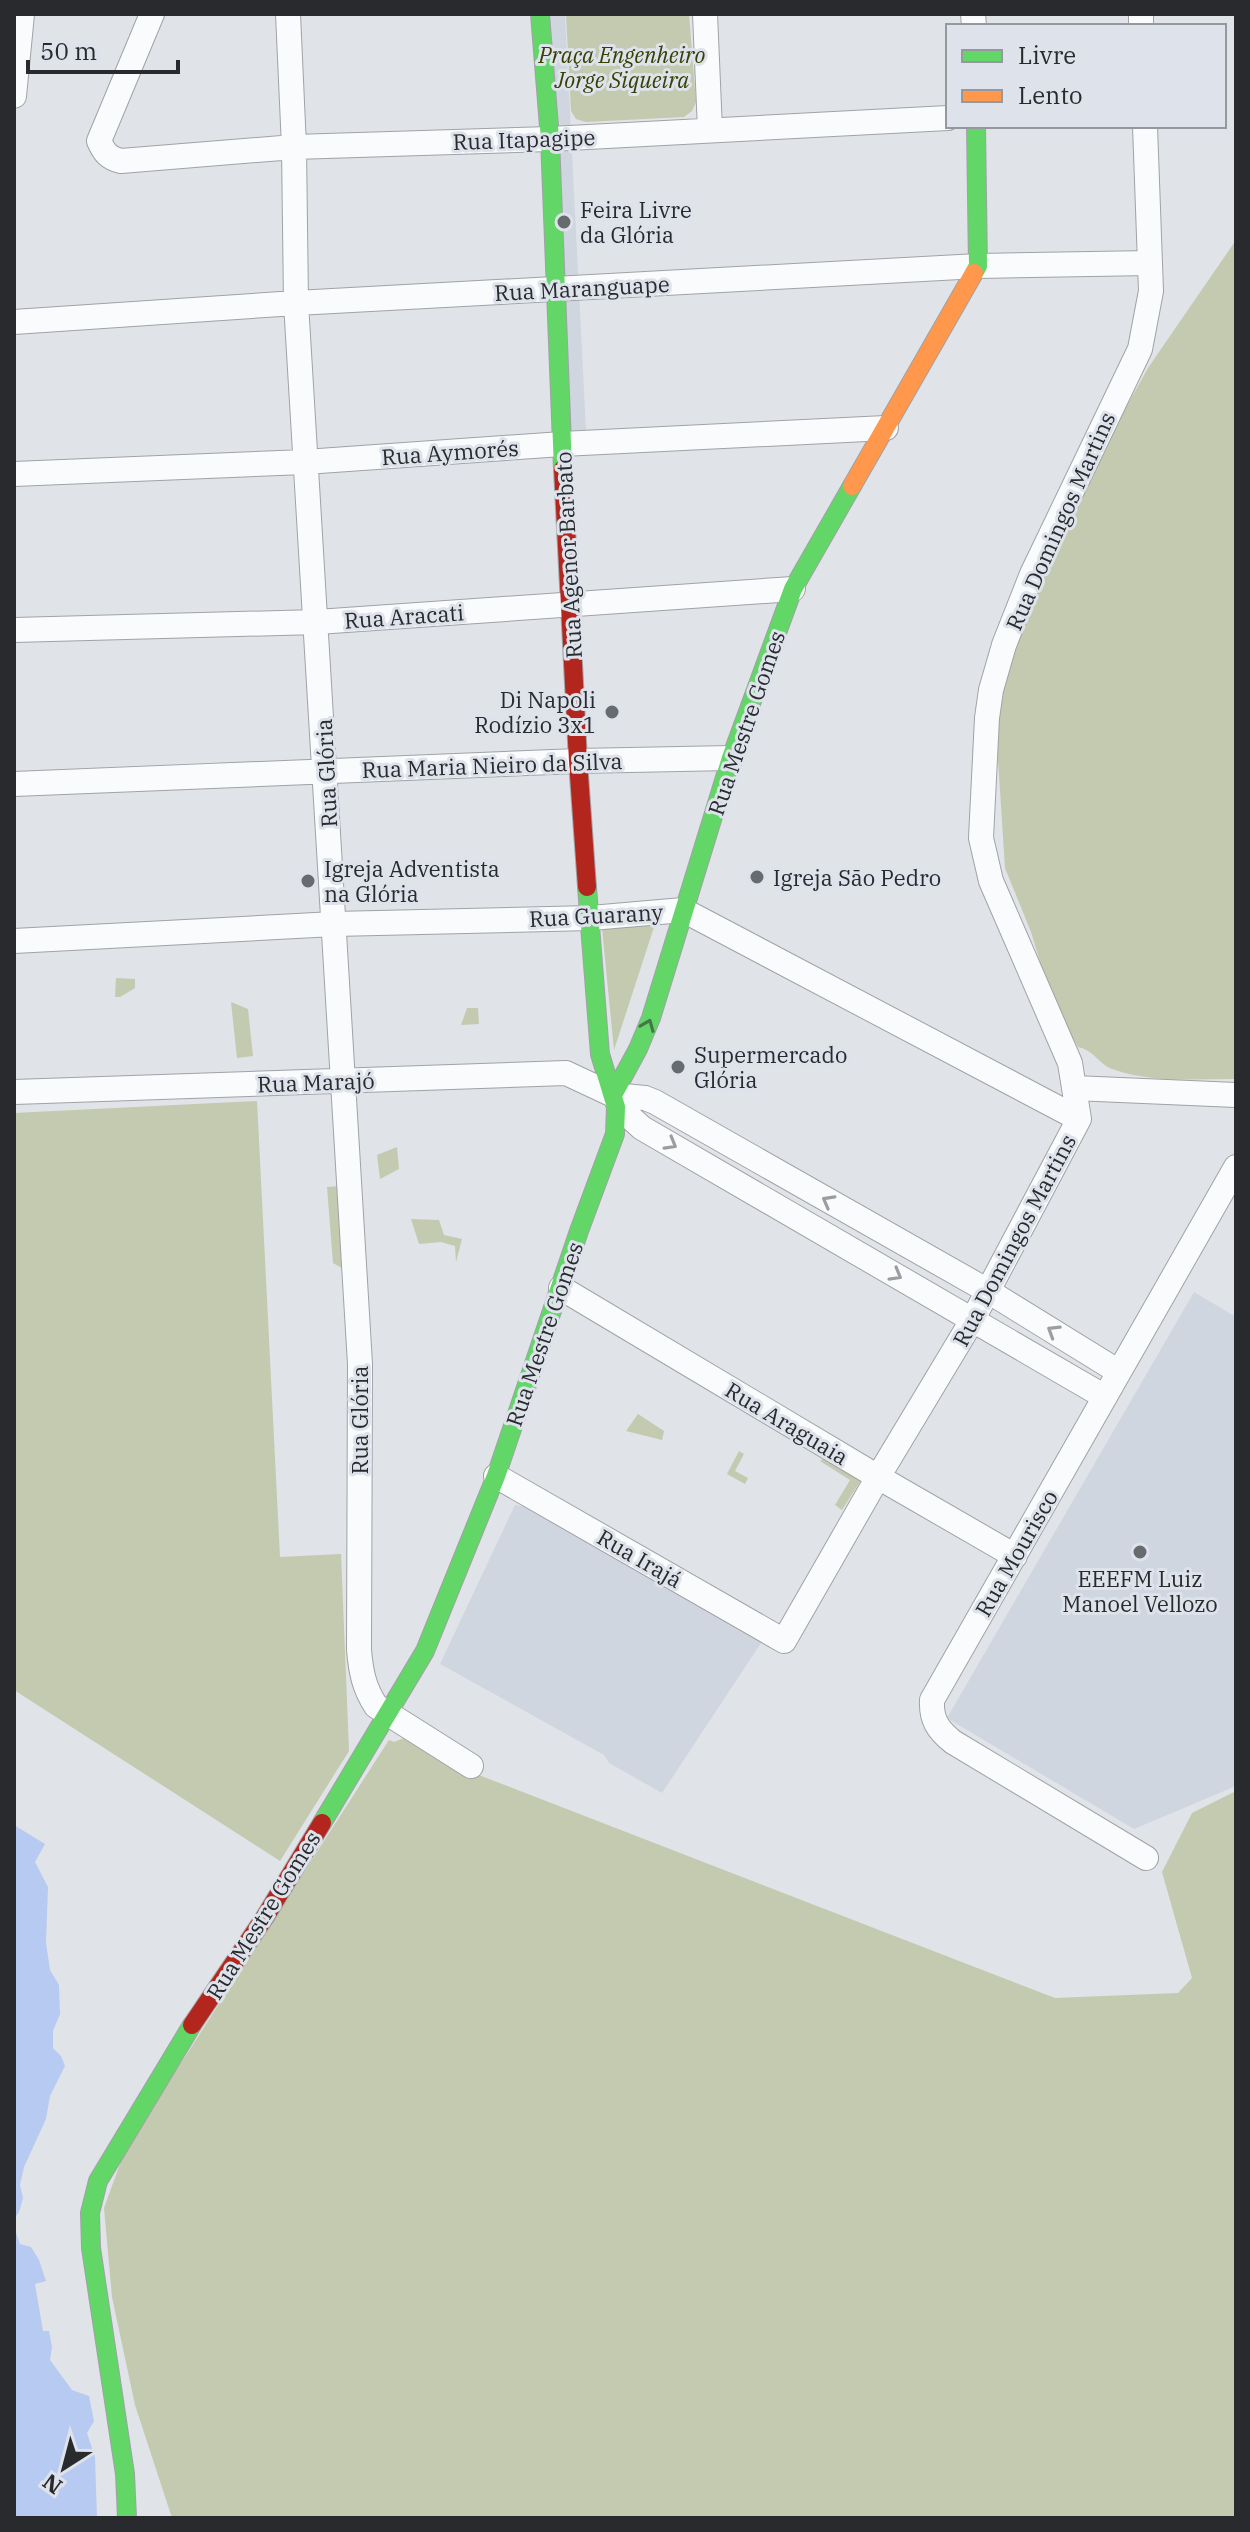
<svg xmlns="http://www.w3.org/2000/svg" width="1250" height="2532" font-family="'IBM Plex Serif',serif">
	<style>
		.built { fill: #d0d6e0 }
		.green { fill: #c3caaf }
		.water { fill: #b7caf2 }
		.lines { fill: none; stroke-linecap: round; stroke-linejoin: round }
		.street-casing { stroke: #a0a2a6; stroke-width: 26 }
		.fast-casing { stroke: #a0a2a6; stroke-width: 20 }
		.slow-casing { stroke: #a0a2a6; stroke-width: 20 }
		.jam-casing { stroke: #a0a2a6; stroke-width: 20 }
		.street { stroke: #fafbfc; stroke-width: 24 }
		.fast { stroke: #63d668; stroke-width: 18 }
		.slow { stroke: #ff974d; stroke-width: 18 }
		.jam { stroke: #b3261e; stroke-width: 18 }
		.oneway { stroke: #437748 }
		.oneway2 { stroke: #9c9d9f }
		.poi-dot { fill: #686b6e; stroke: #dde2eb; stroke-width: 3 }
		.labels { text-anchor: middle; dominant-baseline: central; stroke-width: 6; stroke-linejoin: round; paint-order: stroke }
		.park-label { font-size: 22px; font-style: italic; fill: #373f02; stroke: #dde2eb }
		.street-label { font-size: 22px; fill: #282a2d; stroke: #dde2eb }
		.poi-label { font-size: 22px; fill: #282a2d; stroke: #dde2eb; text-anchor: start }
	</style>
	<rect width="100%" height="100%" fill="#e0e3e8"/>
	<!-- built -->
	<path class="built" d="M542 14H565L586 430 563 431Z
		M1194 1292 1236 1317V1786L1134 1829 947 1718Z
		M515 1505 547 1510 765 1637 662 1793 609 1763 604 1755 440 1664Z"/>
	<!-- green -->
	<path class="green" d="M566 14H689L696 102 692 111 684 117 586 122 576 119 571 111Z
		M1236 240V1079C1195 1079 1154 1083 1115 1070 1100 1066 1094 1050 1078 1047L1050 995 1031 932 1005 868 996 728 1011 628 1046 551 1148 368Z
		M655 924 614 1050 602 928Z
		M116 978 135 979V988L120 997H115Z
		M231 1002 248 1009 253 1056 237 1058Z
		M467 1008H478L479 1024 461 1025Z
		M257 1101 280 1557 341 1554 349 1751 280 1861 14 1690V1113Z
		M397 1147 399 1169 380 1179 377 1155Z
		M341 1186 347 1271 333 1263 327 1187Z
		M411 1219 439 1220 444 1235 462 1239 456 1262 455 1246 441 1242 419 1244Z
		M638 1414 664 1431 662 1440 626 1431Z
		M739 1451 744 1454 735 1471 748 1478 745 1484 727 1474Z
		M825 1458 861 1480 842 1510 835 1505 850 1480 820 1461Z
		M414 1734 458 1767 1055 1998 1178 1993 1192 1978 1162 1872 1192 1813 1236 1791V2518H172L135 2405 112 2297 104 2208 125 2150 389 1740 394 1742Z"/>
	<!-- water -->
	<path class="water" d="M14 1825 45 1844 35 1862 48 1887 46 1943 50 1970 59 1985 60 2014 53 2031V2048L61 2056 65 2066 50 2096 46 2119 24 2167 20 2185 23 2198 19 2212 14 2219Z
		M14 2227 20 2244 31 2247 39 2260 46 2281 35 2284 43 2331H49L52 2347 50 2360 72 2390 89 2396 94 2421 87 2433 95 2457 97 2518H14Z"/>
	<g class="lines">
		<!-- street casing -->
		<g class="street-casing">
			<path id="street" d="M152 14 99 141C104 152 108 158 121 161L294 147 550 139 948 118
				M288 14 294 147 296 303 360 1364 359 1650C361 1672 364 1688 376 1706L471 1766
				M705 14 710 130
				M973 14 974 26
				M1141 14V26
				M14 96 22 14
				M14 322 296 303 978 266 1150 263
				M14 474 305 462 562 444 886 428
				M14 630 317 622 793 589
				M14 784 578 761 731 758
				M14 941 334 924 591 918 683 910 1079 1119
				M1074 1088 1236 1095
				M14 1092 566 1073 613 1095 645 1098 655 1102 988 1291 1119 1372
				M614 1096 632 1119 642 1128 1105 1397
				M561 1288 878 1477 1015 1556
				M496 1476 784 1641 878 1477 973 1319 1079 1119 1070 1063 991 881 981 838 987 718 991 690 1004 645 1032 574 1140 349 1151 291 1145 126
				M1146 1858 953 1742C938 1730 931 1720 932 1700L1236 1167"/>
		</g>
		<!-- fast casing -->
		<g class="fast-casing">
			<path id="fast" d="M540 14 550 139 563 469
				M974 273 978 266 976 126
				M613 1095 638 1049 651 1018 731 758 793 589 852 486
				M322 1823 425 1651 496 1476 579 1231 615 1134 616 1107 600 1054 587 887
				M127 2518 125 2474 91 2248 90 2213 98 2181 192 2025"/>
		</g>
		<!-- slow casing -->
		<g class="slow-casing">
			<path id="slow" d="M852 486 974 273"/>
		</g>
		<!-- jam casing -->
		<g class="jam-casing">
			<path id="jam" d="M563 469 578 761 587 887
				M192 2025 265 1917 322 1823"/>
		</g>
		<!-- street -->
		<use href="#street" class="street"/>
		<!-- fast -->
		<use href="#fast" class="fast"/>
		<!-- slow -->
		<use href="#slow" class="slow"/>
		<!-- jam -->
		<use href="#jam" class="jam"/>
	</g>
	<!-- one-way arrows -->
	<defs><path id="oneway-chevron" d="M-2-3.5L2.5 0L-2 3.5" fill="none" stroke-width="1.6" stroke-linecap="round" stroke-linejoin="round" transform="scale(2)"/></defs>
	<use class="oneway" href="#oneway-chevron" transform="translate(648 1025) rotate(-68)"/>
	<g class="oneway2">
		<use href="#oneway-chevron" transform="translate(671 1144) rotate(30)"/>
		<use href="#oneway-chevron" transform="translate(828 1201) rotate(-151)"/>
		<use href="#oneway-chevron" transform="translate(896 1275) rotate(30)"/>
		<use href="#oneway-chevron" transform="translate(1053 1331) rotate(-148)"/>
	</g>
	<!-- markers -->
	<g class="poi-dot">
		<circle cx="564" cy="222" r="8"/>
		<circle cx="612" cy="712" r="8"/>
		<circle cx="757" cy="877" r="8"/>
		<circle cx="308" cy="881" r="8"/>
		<circle cx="678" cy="1067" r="8"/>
		<circle cx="1140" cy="1552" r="8"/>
	</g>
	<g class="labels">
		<!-- park labels -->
		<g class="park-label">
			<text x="622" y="54">Praça Engenheiro<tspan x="622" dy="25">Jorge Siqueira</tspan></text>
		</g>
		<!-- street labels -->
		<g class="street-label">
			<text transform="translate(524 139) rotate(-2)">Rua Itapagipe</text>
			<text transform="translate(582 288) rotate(-3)">Rua Maranguape</text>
			<text transform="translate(450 452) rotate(-4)">Rua Aymorés</text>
			<text transform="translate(1060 521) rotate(-66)">Rua Domingos Martins</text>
			<text transform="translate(568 555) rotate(-93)">Rua Agenor Barbato</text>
			<text transform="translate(404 616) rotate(-4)">Rua Aracati</text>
			<text transform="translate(746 723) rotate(-71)">Rua Mestre Gomes</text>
			<text transform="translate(492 765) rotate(-2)">Rua Maria Nieiro da Silva</text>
			<text transform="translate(326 773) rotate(-93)">Rua Glória</text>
			<text transform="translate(596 915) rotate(-3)">Rua Guarany</text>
			<text transform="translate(316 1082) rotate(-2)">Rua Marajó</text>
			<text transform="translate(1014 1240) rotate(-62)">Rua Domingos Martins</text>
			<text transform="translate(544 1334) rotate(-71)">Rua Mestre Gomes</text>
			<text transform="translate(359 1420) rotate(-90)">Rua Glória</text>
			<text transform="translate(787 1423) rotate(31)">Rua Araguaia</text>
			<text transform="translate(1016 1553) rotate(-60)">Rua Mourisco</text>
			<text transform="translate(640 1558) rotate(30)">Rua Irajá</text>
			<text transform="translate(263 1915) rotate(-58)">Rua Mestre Gomes</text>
		</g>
		<!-- poi labels -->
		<g class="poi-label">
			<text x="580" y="209">Feira Livre<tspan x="580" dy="25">da Glória</tspan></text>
			<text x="596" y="699" text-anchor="end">Di Napoli<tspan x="596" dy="25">Rodízio 3x1</tspan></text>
			<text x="324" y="868">Igreja Adventista<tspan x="324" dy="25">na Glória</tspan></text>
			<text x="773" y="877">Igreja São Pedro</text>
			<text x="694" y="1054">Supermercado<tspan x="694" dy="25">Glória</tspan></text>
			<text x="1140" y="1578" text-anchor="middle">EEEFM Luiz<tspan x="1140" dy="25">Manoel Vellozo</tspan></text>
		</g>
	</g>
	<!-- border -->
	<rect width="1250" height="2532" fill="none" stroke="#282a2d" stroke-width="32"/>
	<!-- legend -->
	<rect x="946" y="24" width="280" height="104" fill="#dde2eb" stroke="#95989f" stroke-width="2"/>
	<rect x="962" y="50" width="40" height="12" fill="#63d668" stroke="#95989f" stroke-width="2"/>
	<text x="1018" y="64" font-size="24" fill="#282a2d">Livre</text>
	<rect x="962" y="90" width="40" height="12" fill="#ff974d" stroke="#95989f" stroke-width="2"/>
	<text x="1018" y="104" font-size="24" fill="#282a2d">Lento</text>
	<!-- north arrow -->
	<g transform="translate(64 2468) rotate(216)" stroke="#dde2eb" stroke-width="6" paint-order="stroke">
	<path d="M0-6L14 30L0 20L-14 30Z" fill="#282a2d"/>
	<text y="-12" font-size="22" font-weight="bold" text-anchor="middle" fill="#282a2d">N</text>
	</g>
	<!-- scale -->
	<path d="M28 60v12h150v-12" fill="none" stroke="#282a2d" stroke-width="4"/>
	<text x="40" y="60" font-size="24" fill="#282a2d" stroke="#dde2eb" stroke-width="6" paint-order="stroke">50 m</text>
</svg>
